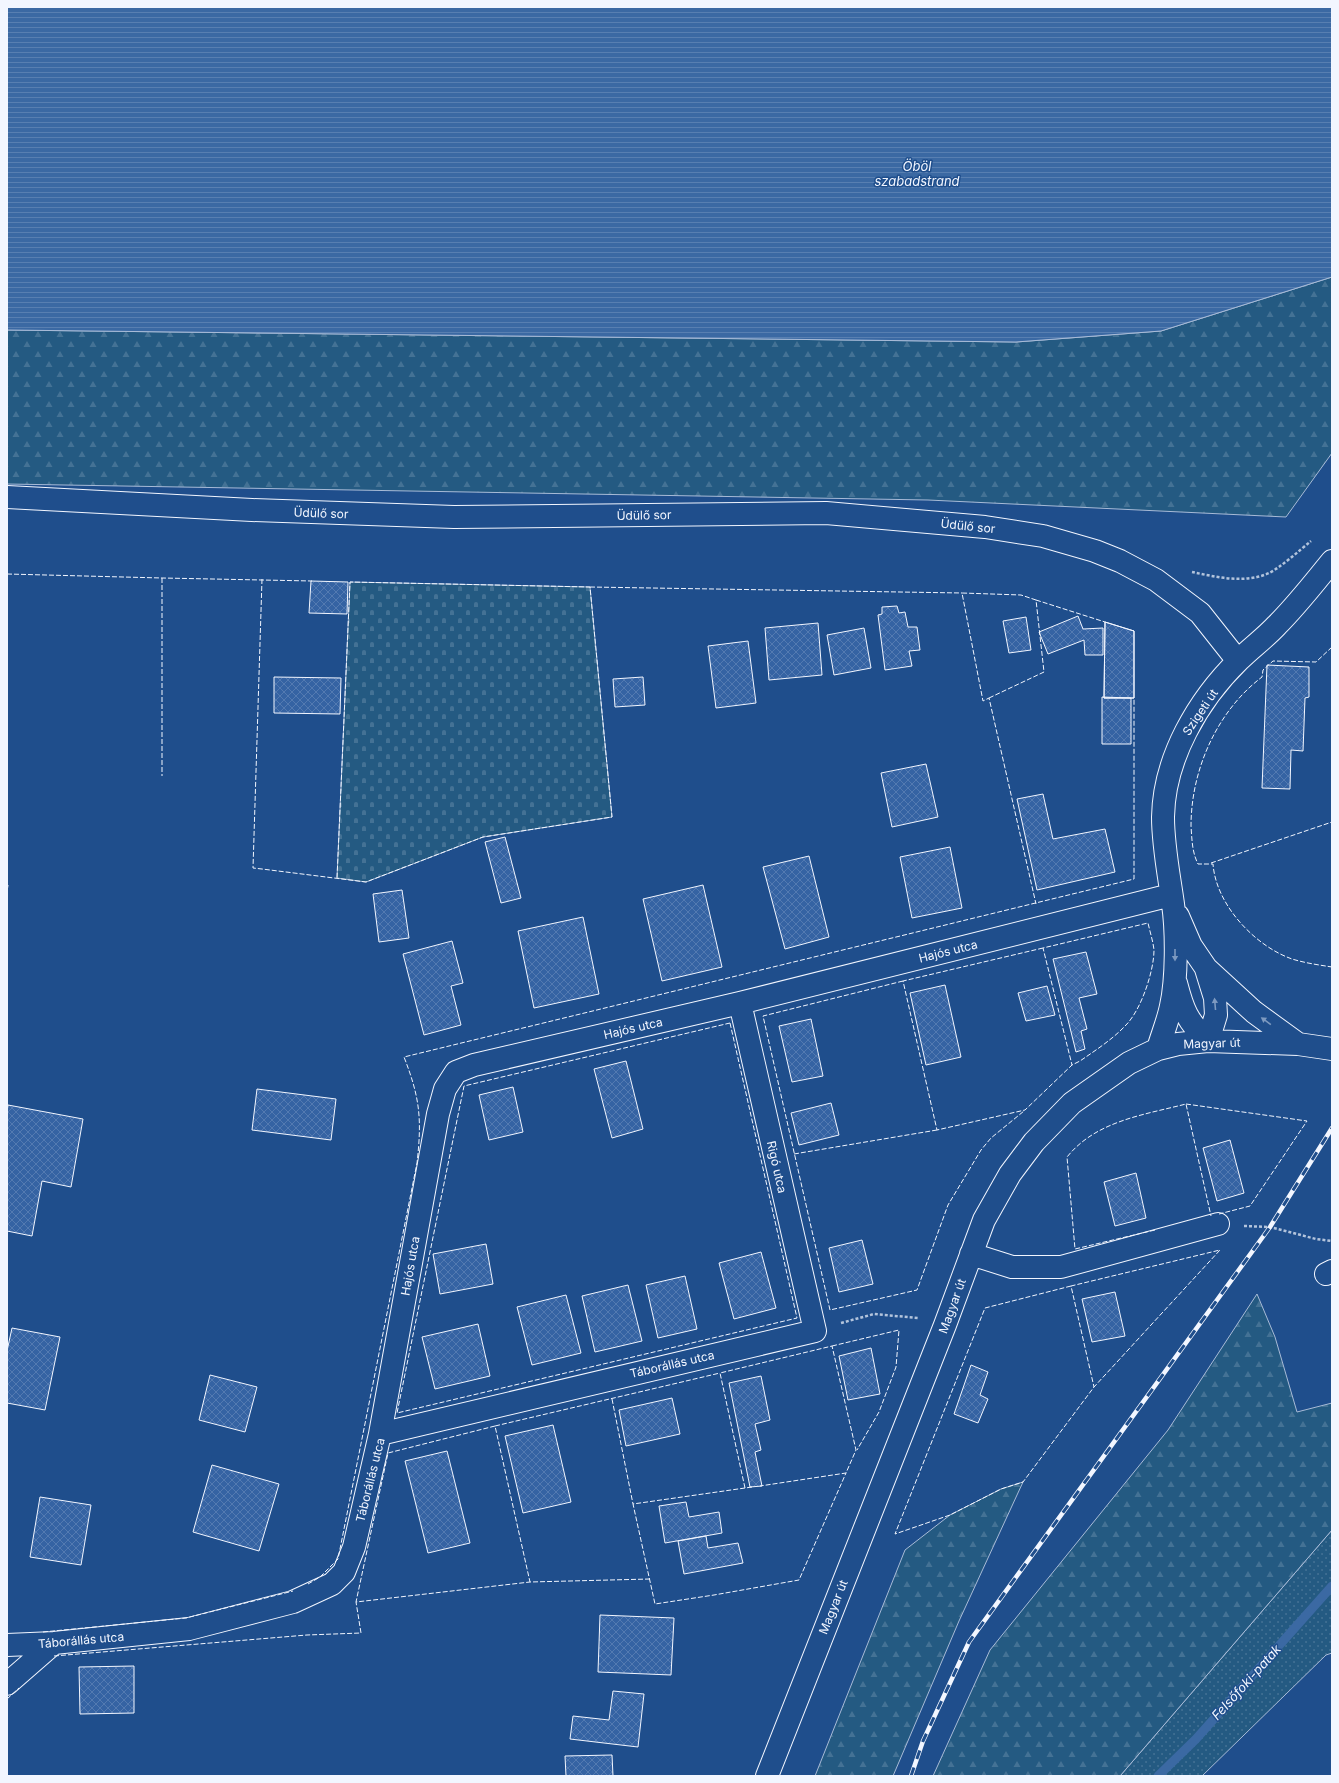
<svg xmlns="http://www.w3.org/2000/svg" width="1339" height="1783" font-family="Inter,sans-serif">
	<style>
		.grass { fill: url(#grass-dots); stroke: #a8bbd7 }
		.forest { fill: url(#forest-firs); stroke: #a8bbd7 }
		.cemetery { fill: url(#cemetery-stones); stroke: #a8bbd7 }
		.water { fill: url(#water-rules); stroke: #a8bbd7 }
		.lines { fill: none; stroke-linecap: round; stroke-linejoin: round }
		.stream { stroke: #3b69a3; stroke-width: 9 }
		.building { fill: url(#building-cross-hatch); stroke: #f2f6ff }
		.minor-casing { stroke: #f2f6ff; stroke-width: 24 }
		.path { stroke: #b3c4dc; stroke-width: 2.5; stroke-dasharray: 3 2; stroke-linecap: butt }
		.minor { stroke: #1f4e8c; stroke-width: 22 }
		.rail-casing { stroke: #f2f6ff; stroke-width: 4.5 }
		.rail { stroke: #1f4e8c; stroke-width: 3; stroke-dasharray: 9; stroke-linecap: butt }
		.fence { stroke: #f2f6ff; stroke-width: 1; stroke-dasharray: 5 2; stroke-linecap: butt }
		.oneway { fill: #7e9ac0 }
		.labels { text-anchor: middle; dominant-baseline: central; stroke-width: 3; stroke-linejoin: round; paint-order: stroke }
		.street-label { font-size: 12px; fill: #f2f6ff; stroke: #1f4e8c }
		.water-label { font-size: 13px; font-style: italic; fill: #f2f6ff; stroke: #1f4e8c }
	</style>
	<defs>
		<pattern id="grass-dots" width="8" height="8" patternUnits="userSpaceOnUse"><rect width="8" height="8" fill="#245a82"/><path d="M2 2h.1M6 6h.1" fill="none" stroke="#447295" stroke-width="1.8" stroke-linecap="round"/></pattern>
		<pattern id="forest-firs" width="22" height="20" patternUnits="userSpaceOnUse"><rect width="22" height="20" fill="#245a82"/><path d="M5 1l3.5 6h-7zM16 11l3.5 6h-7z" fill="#447295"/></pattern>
		<pattern id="cemetery-stones" width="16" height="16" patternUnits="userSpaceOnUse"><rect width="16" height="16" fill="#245a82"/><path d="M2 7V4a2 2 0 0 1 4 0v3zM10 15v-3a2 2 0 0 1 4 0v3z" fill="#447295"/></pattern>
		<pattern id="water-rules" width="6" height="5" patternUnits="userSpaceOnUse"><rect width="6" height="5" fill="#3b69a3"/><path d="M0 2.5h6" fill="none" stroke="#587fb1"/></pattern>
		<pattern id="building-cross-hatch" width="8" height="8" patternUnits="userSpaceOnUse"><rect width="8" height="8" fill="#3563a3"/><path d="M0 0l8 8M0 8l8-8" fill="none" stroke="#537ab1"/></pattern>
	</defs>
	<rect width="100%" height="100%" fill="#1f4e8c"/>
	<!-- grass -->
	<path class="grass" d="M1332 1530V1653L1326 1655 1202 1776H1120Z"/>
	<!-- forest -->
	<path class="forest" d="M1332 277V453L1286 517 928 500 7 484V330L1016 342 1161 331Z
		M1257 1294 1275 1337 1297 1412 1332 1403V1530L1120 1776H933L990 1650 1168 1430Z
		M1023 1482 959 1621 893 1776H815L905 1550 950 1515 1001 1489Z"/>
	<!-- cemetery -->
	<path class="cemetery" d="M350 582 590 587 612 817 483 837 366 882 337 878Z"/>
	<!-- water -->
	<path class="water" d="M7 7H1332V277L1161 331 1016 342 7 330Z"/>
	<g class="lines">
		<!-- stream -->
		<path class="stream" d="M1158 1776 1196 1739 1332 1586"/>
	</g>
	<!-- building -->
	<path class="building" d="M311 581 348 582 347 614 309 613Z
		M897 606 899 613 905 612 908 627H917L920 650 909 651 912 666 885 670 878 615 882 614V607Z
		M1078 616 1083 629 1103 628V655H1085L1084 640 1048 654 1039 632Z
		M1026 617 1031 650 1009 653 1003 621Z
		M1105 622 1134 631V698H1104Z
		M1105 622 1134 631V698H1104Z
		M818 623 822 675 769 680 765 628Z
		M864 628 871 668 834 675 827 635Z
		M748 641 756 703 716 708 708 646Z
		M1267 665 1309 667V697L1305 698 1303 751 1291 750 1290 789 1262 788Z
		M274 677 341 678 340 714 274 713Z
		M643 677 645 705 615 707 613 679Z
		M1102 697 1131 698V744H1102Z
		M926 764 938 817 892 827 881 773Z
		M1043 794 1053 839 1105 829 1115 872 1037 890 1017 799Z
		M505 837 521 898 501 903 485 842Z
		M950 847 962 908 912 918 900 857Z
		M809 856 829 937 785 949 763 867Z
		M703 885 722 967 662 981 643 899Z
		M402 890 409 938 379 942 373 894Z
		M583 917 599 994 534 1008 518 931Z
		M452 941 463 983 451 986 461 1025 424 1035 403 954Z
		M1086 952 1097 994 1079 998 1087 1029 1081 1031 1085 1049 1076 1052 1053 959Z
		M945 985 961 1057 926 1065 910 993Z
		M1047 986 1055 1015 1026 1021 1018 993Z
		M811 1019 823 1076 792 1082 779 1026Z
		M626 1061 643 1129 612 1138 594 1069Z
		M513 1087 523 1132 489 1140 479 1095Z
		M257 1089 336 1099 331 1140 252 1130Z
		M831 1103 839 1135 799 1145 791 1113Z
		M8 1105 83 1119 71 1187 42 1181 32 1236 7 1231V1112Z
		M1230 1140 1244 1193 1217 1201 1203 1148Z
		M1136 1173 1146 1218 1115 1226 1104 1182Z
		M862 1240 873 1284 839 1292 829 1248Z
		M486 1244 493 1284 440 1294 433 1254Z
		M761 1252 776 1308 734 1319 719 1263Z
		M685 1276 697 1329 658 1338 646 1285Z
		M628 1285 642 1341 595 1352 582 1296Z
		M1115 1292 1125 1336 1092 1342 1082 1299Z
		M566 1295 581 1353 532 1365 517 1307Z
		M478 1324 490 1376 435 1389 422 1337Z
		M12 1328 60 1337 45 1410 7 1403V1351Z
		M871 1348 880 1394 848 1400 839 1356Z
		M971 1365 988 1372 980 1395 988 1399 978 1423 954 1414Z
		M210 1375 257 1387 245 1432 199 1420Z
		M761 1376 770 1420 755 1424 761 1450 755 1452 762 1486 750 1487 729 1383Z
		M672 1398 680 1434 626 1446 619 1410Z
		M553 1425 571 1502 523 1513 505 1436Z
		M447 1451 470 1543 428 1553 405 1461Z
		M212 1465 279 1484 259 1551 193 1532Z
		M40 1497 91 1505 81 1565 30 1557Z
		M686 1502 689 1517 719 1512 722 1533 665 1543 659 1506Z
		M706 1536 708 1548 738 1543 743 1563 684 1574 678 1541Z
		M600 1615 674 1618 671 1675 598 1672Z
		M134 1666V1713L80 1714 79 1667Z
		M613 1691 644 1694 638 1747 570 1739 573 1716 609 1720Z
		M612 1755 613 1776H566L565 1756Z"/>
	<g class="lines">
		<!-- minor casing -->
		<g class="minor-casing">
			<path id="minor" d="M7 497 252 510 454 517 826 513 985 527 1043 536 1095 551 1120 561 1156 580 1200 613 1238 661
				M1178 916 1191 946 1206 968 1254 1012 1298 1044
				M1206 969 1215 998 1216 1015 1208 1041
				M1176 983C1183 1010 1187 1021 1208 1041
				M1158 1049C1162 1035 1168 1021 1171 1006 1177 979 1177 932 1173 904 1169 875 1163 846 1163 817 1164 758 1198 700 1239 660 1251 648 1265 638 1277 625 1297 605 1314 583 1332 561
				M971 1254 1012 1267H1061L1218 1224
				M1326 1274 1332 1271
				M380 1434 815 1331 740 1003
				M7 1645 54 1643 189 1629 293 1602 332 1584 344 1572 354 1547 380 1434 438 1114 445 1089 456 1072 474 1065 740 1003 1171 895
				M7 1684 54 1643
				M767 1776 945 1325 984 1220 1010 1174 1034 1142 1072 1103 1129 1063 1158 1049 1178 1044 1208 1041 1298 1044 1332 1049"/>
		</g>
		<!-- path -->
		<path class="path" d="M1192 572C1216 577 1245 584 1269 573 1280 568 1300 550 1311 541
			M1244 1226 1270 1227 1316 1239 1332 1241
			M841 1323 874 1314 918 1318"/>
		<!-- minor -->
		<use href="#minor" class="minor"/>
		<!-- rail casing -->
		<g class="rail-casing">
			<path id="rail" d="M911 1776 923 1741 969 1642 1270 1227 1332 1128"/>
		</g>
		<!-- rail -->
		<use href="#rail" class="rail"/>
		<!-- fence -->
		<path class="fence" d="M7 574 162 578 312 581
			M162 578V776
			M262 579 253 868 262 869 366 882 483 837 612 817 590 587 350 582 337 878
			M590 587 962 593
			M1036 600 1105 622
			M1332 647 1316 662 1273 661 1263 670 1262 677C1217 711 1191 770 1191 826 1192 840 1192 852 1198 864H1213C1216 905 1255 946 1292 959 1305 963 1319 965 1332 967
			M989 698 1044 672 1036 600 1021 595 962 593 983 701 989 698 1036 904
			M1211 863 1332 822
			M7 885H8L7 892
			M1043 948 903 981 937 1130 1025 1110 1072 1065 1080 1061C1096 1050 1113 1039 1126 1025 1141 1010 1154 971 1154 950 1153 941 1150 932 1148 923L1043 948 1072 1065
			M903 981 763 1016 830 1310 917 1290 948 1205 981 1150 991 1138 1024 1111
			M730 1023 797 1318 397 1413 464 1086Z
			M1186 1104 1307 1121 1250 1206 1219 1214
			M794 1154 937 1130
			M1155 1230 1075 1249 1067 1157C1096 1121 1143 1115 1186 1104L1211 1216
			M1071 1286 985 1308 895 1534 950 1515 1001 1489 1023 1482 1094 1387 1220 1250 1071 1286 1094 1387
			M832 1346 899 1330 896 1367 879 1412 857 1450
			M612 1399 633 1504
			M495 1426 388 1453 356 1602 530 1582
			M752 1487 633 1504 655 1604 714 1595 799 1580 846 1473
			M745 1488 720 1373 832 1346 856 1450 846 1473 760 1486
			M650 1579 530 1582 495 1426 720 1373
			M308 1584 320 1577 338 1559 417 1163C422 1119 420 1098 404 1057L1134 879V698
			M43 1632 186 1618 293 1591
			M54 1656 307 1635 361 1633 356 1602
			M7 1699 19 1688"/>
	</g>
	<!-- one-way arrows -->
	<defs><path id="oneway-solid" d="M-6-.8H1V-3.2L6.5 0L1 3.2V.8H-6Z"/></defs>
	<g class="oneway">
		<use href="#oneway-solid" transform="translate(1175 955) rotate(90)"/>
		<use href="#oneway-solid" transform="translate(1215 1004) rotate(-95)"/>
		<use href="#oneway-solid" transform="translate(1266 1021) rotate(-144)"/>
	</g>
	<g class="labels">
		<!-- street labels -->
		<g class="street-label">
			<text transform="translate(321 513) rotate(2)">Üdülő sor</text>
			<text transform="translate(644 515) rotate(-1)">Üdülő sor</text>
			<text transform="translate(968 526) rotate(6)">Üdülő sor</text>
			<text transform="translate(1200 712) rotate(-56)">Szigeti út</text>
			<text transform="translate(948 951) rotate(-14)">Hajós utca</text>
			<text transform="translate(633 1028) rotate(-13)">Hajós utca</text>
			<text transform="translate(1212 1043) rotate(-2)">Magyar út</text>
			<text transform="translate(777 1167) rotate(77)">Rigó utca</text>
			<text transform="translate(410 1266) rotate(-80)">Hajós utca</text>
			<text transform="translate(952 1306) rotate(-70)">Magyar út</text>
			<text transform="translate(672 1364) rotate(-13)">Táborállás utca</text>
			<text transform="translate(370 1480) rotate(-76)">Táborállás utca</text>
			<text transform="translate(833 1607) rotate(-68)">Magyar út</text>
			<text transform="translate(81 1640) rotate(-5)">Táborállás utca</text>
		</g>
		<!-- water labels -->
		<g class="water-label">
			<text x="917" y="166">Öböl<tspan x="917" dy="15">szabadstrand</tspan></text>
			<text transform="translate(1246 1682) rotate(-48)">Felsőfoki-patak</text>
		</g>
	</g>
	<!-- border -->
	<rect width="1339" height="1783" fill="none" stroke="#f2f6ff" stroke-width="16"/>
</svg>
